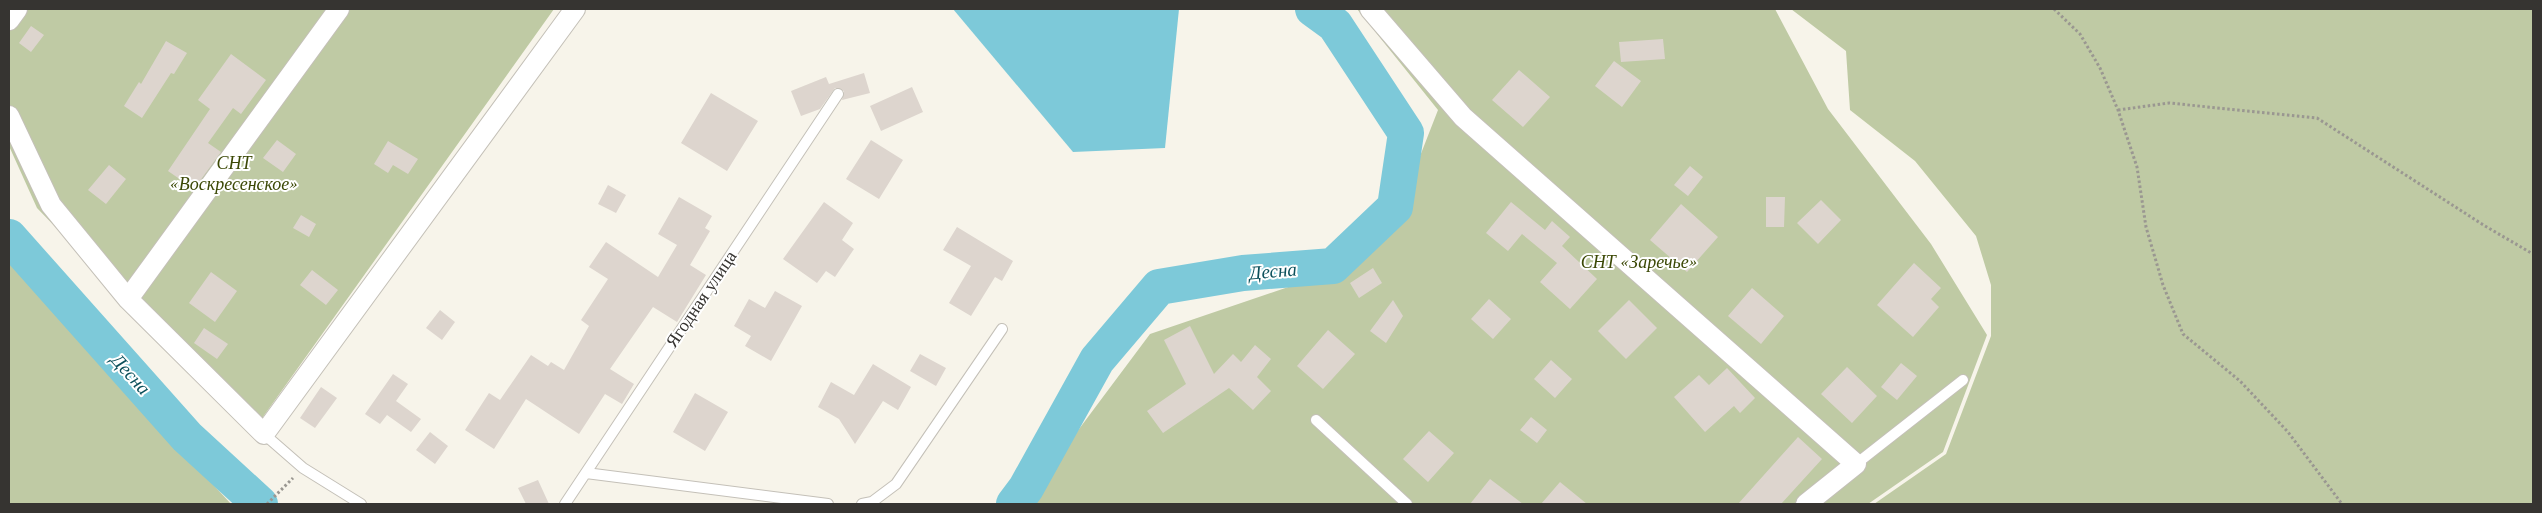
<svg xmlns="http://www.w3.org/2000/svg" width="2542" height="513" font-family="'Libre Baskerville',serif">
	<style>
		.green { fill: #bfcaa4 }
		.water { fill: #7dc9d9 }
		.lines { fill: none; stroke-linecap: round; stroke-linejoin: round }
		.river { stroke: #7dc9d9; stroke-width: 36 }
		.building { fill: #ddd5ce }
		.lane-casing { stroke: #c4c0b8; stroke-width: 12 }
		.street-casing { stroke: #c4c0b8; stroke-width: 22 }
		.path { stroke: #9a9791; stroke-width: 3; stroke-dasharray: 2.5 2.5; stroke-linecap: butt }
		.lane { stroke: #fff; stroke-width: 10 }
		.street { stroke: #fff; stroke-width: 20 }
		.labels { text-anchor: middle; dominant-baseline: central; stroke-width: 4; stroke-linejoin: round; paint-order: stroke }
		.park-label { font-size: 18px; font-style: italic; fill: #3b4805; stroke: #fff }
		.street-label { font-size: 18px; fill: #363431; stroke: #fff }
		.water-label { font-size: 19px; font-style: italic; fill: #0c505b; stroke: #fff }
	</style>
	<rect width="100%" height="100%" fill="#f7f4ea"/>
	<!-- green -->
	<path class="green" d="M9 9H554L253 431 37 208 9 146Z
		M1357 9H1775L1828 109 1931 244 1987 335 1943 452 1868 504H1023L1150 334 1335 271 1399 210 1438 110Z
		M1791 9H2533V504H1874L1946 454 1991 336V285L1976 236 1915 161 1850 110 1846 51Z
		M9 262 12 266 231 504H9Z"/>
	<!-- water -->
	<path class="water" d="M953 9H1179L1165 148 1073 152Z"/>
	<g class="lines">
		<!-- river -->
		<path class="river" d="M9 237 187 437 260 504
			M1014 504 1026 488 1097 360 1159 287 1243 273 1333 266 1395 207 1406 133 1335 25 1313 9"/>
	</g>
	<!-- building -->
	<path class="building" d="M31 26 44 35 31 52 19 43Z
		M1663 39 1665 59 1621 62 1619 42Z
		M166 41 187 53 174 74 171 73 142 118 124 106 139 82 141 84Z
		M231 54 266 80 241 114 233 108 208 143 221 152 194 189 168 171 210 109 198 100Z
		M1614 61 1641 81 1622 107 1595 86Z
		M1519 70 1550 97 1523 127 1492 100Z
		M864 73 870 93 842 100 844 91 835 88 820 109 801 116 791 91 826 77 829 84Z
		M912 87 923 112 881 131 870 106Z
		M711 93 758 121 727 171 681 143Z
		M277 140 296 154 283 172 263 158Z
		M871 140 903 160 879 199 846 179Z
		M388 141 418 159 408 174 393 165 388 173 374 164Z
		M109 165 126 179 106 204 88 190Z
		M1690 166 1703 177 1688 196 1674 185Z
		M608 185 626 195 616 213 598 204Z
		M679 197 712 216 705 228 710 231 690 265 706 275 677 322 653 307 610 369 634 384 622 404 605 394 579 434 526 399 494 449 465 430 489 393 500 400 531 355 548 366 551 362 564 370 589 326 581 320 608 279 589 267 606 242 658 277 677 245 658 234Z
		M1766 197H1785L1784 227H1766Z
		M1821 200 1841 220 1818 244 1797 223Z
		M824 202 853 223 842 240 854 249 835 277 826 271 817 283 783 259Z
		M1511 202 1545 230 1552 221 1570 237 1562 246 1597 279 1570 309 1540 282 1557 263 1522 234 1508 251 1486 233Z
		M1681 204 1718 237 1687 272 1650 240Z
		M301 215 316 224 309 237 293 228Z
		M957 227 1013 261 1002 281 995 277 971 316 949 303 971 266 943 250Z
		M1914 263 1941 288 1931 299 1939 307 1913 337 1877 305Z
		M1373 268 1382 283 1359 298 1350 283Z
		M312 270 338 290 326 305 300 285Z
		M211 272 237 291 215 322 189 303Z
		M1752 288 1784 316 1761 344 1728 316Z
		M775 291 802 306 771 361 745 346 751 336 734 326 749 299 765 308Z
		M1489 299 1511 319 1493 339 1471 319Z
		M1393 300 1403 316 1386 343 1370 331Z
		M1629 300 1657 328 1626 359 1598 331Z
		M440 310 455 322 442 340 426 328Z
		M1190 326 1214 374 1233 354 1241 362 1255 345 1271 359 1257 377 1271 391 1253 410 1229 388 1163 433 1147 411 1186 384 1164 340Z
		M204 328 228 344 217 359 194 343Z
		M1328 330 1355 354 1323 389 1297 366Z
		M920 354 946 368 936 386 910 371Z
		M1551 360 1572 379 1555 398 1534 379Z
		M1901 363 1917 376 1897 400 1881 387Z
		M873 364 911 387 898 410 883 401 855 444 839 419 818 407 831 382 854 395Z
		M1847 367 1877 396 1852 423 1821 394Z
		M1727 368 1755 398 1740 413 1734 406 1705 432 1674 397 1699 375 1709 385Z
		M393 374 408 384 396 401 421 419 411 432 387 415 380 424 365 414Z
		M321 387 337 398 315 428 300 418Z
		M695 393 728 412 705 451 673 432Z
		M1531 417 1547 430 1537 443 1520 430Z
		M1429 431 1454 453 1428 482 1403 459Z
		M430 432 448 446 435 464 416 450Z
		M1798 437 1822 459 1781 504H1738Z
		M1490 479 1523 504H1470Z
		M538 480 549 504H526L518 488Z
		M1560 482 1587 504H1541Z"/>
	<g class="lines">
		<!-- lane casing -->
		<g class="lane-casing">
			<path id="lane" d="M1316 420 1407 504
				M264 434 303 468 361 504
				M1856 464 1963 380
				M586 473 828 504
				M565 504 838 94
				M862 504 872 502 896 484 1002 329"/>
		</g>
		<!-- street casing -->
		<g class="street-casing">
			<path id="street" d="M1370 9 1463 117 1856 464 1806 504
				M9 20 17 9
				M9 116 51 205 128 299 264 434 575 9
				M128 299 339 9"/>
		</g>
		<!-- path -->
		<path class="path" d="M2054 9 2080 34 2100 68 2118 110 2137 167 2146 227 2163 285 2183 334 2240 381 2288 432 2342 504
			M2118 110 2169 103 2317 118 2485 226 2533 254
			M267 504 293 478"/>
		<!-- lane -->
		<use href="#lane" class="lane"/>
		<!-- street -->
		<use href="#street" class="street"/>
	</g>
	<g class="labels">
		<!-- park labels -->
		<g class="park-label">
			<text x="234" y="163">СНТ<tspan x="234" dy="21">«Воскресенское»</tspan></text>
			<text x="1639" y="262">СНТ «Заречье»</text>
		</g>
		<!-- street labels -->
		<g class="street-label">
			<text transform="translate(701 299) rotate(-56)">Ягодная улица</text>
		</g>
		<!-- water labels -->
		<g class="water-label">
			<text transform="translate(1273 271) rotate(-5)">Десна</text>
			<text transform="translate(131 374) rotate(48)">Десна</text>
		</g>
	</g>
	<!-- border -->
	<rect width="2542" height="513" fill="none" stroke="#363431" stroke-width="20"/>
</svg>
